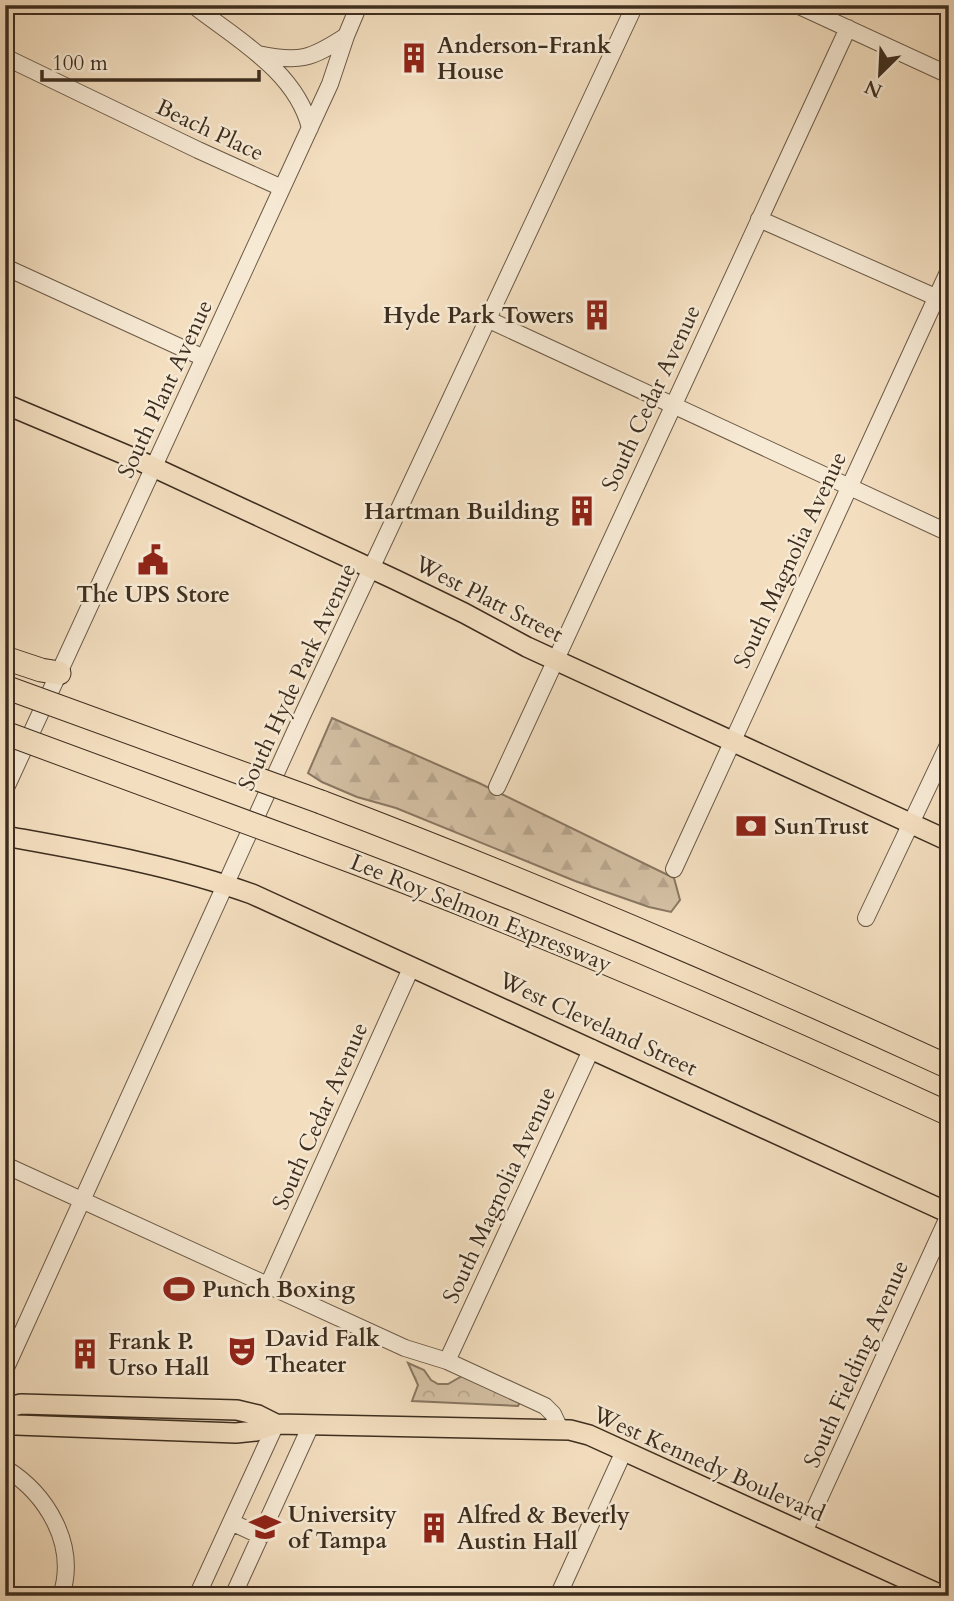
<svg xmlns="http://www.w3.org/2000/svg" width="954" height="1601" font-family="Cardo,serif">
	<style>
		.forest { fill: url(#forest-firs); stroke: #897762; stroke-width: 2 }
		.park { fill: url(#park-crowns); stroke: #897762; stroke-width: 2 }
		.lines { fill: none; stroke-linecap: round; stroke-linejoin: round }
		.minor-casing { stroke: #6b5a47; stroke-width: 18 }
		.major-casing { stroke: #3e2e1f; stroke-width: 22 }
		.highway-casing { stroke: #3e2e1f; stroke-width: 25 }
		.minor { stroke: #f7ead5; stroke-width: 16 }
		.major { stroke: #f3debf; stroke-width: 19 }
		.highway { stroke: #f3debf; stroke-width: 23 }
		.highway-bridge-casing { stroke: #3e2e1f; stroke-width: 25; stroke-linecap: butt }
		.highway-bridge { stroke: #f3debf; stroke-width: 23 }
		.labels { text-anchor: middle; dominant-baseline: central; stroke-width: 5; stroke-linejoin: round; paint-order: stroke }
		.poi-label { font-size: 23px; font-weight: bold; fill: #3e2e1f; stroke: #f7ead5; text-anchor: start }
		.street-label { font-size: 23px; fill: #3e2e1f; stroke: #f7ead5 }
	</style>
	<defs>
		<pattern id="forest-firs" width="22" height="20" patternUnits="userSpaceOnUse" patternTransform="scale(1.75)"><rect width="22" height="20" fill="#d4c0a4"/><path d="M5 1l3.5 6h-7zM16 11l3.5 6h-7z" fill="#b7a58d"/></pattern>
		<pattern id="park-crowns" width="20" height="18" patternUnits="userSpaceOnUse" patternTransform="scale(1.75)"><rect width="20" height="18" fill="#d4c0a4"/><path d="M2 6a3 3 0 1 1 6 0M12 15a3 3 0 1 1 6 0" fill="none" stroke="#b7a58d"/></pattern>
	</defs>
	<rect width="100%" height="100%" fill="#f3debf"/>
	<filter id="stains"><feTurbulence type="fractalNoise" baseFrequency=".00286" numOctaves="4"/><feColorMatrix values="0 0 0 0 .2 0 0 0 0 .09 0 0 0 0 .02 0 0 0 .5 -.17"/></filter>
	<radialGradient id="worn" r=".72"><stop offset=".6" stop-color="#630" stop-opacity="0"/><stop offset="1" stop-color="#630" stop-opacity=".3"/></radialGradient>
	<!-- forest -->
	<path class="forest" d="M332 718 479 783 674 878 680 900 671 912 649 907 575 881 396 808 357 797 322 782 308 773Z"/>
	<!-- park -->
	<path class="park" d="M408 1363 424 1370 431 1380 438 1384H448L462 1376 520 1402 518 1406 412 1401 418 1385Z"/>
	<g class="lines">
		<!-- minor casing -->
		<g class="minor-casing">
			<path id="minor" d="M193 5C236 39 296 71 310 128
				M797 5 949 75
				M258 54C299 63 311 59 346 36
				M5 57 198 150 282 188
				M759 219 949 303
				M5 267 204 358
				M487 319 949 533
				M497 787 848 28
				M5 790 330 84 346 36 359 5
				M674 869 949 270
				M866 918 949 743
				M5 1165 405 1348 447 1361 545 1406 553 1414 560 1429
				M268 1285 412 966
				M447 1361 592 1048
				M5 1370 302 716 635 5
				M5 1468C47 1494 78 1545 61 1596
				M231 1522 261 1536
				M804 1532 949 1215
				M197 1596 276 1424
				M233 1596 311 1425
				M558 1596 624 1451"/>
		</g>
		<!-- major casing -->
		<g class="major-casing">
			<path id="major" d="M5 404 138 460 396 580 464 613 527 647 949 841
				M5 836C88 851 172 865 252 894L949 1213
				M5 1408 21 1404 237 1410 258 1415 276 1424
				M5 1421 16 1425 236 1433 256 1431 276 1424 570 1430 589 1435 943 1596"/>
		</g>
		<!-- highway casing -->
		<g class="highway-casing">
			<path id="highway" d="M5 658 41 670 59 673
				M321 802C534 883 742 972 949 1067
				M303 843C522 924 736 1016 949 1114"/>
		</g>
		<!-- minor -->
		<use href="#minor" class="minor"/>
		<!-- major -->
		<use href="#major" class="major"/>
		<!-- highway -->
		<use href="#highway" class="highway"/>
		<!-- highway-bridge casing -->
		<g class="highway-bridge-casing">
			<path id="highway-bridge" d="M5 687 321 802
				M5 733 303 843"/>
		</g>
		<!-- highway-bridge -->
		<use href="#highway-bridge" class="highway-bridge"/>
	</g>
	<!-- icons -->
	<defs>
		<g id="building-bare" transform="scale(2.415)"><path d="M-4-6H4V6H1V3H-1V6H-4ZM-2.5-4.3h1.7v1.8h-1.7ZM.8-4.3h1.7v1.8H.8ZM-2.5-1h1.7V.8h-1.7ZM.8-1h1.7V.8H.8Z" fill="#8f2418" stroke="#f7ead5" stroke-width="2.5" paint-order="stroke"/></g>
		<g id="civic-bare" transform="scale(2.415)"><path d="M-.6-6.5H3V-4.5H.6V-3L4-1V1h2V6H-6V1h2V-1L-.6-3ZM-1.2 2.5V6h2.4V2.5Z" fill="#8f2418" stroke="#f7ead5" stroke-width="2.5" paint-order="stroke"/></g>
		<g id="bank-bare" transform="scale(2.415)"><path d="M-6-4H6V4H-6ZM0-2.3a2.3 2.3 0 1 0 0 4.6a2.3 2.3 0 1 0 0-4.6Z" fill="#8f2418" stroke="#f7ead5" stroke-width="2.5" paint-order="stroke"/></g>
		<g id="stadium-bare" transform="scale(2.415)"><path d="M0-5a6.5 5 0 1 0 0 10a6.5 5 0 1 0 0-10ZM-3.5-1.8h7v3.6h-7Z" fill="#8f2418" stroke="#f7ead5" stroke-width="2.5" paint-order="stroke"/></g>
		<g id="theatre-bare" transform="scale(2.415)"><path d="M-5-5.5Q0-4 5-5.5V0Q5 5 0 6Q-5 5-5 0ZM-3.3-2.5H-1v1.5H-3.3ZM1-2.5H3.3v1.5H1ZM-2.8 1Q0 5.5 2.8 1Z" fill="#8f2418" stroke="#f7ead5" stroke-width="2.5" paint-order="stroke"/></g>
		<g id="university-bare" transform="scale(2.415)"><path d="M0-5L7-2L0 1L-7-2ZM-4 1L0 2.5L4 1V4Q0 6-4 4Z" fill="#8f2418" stroke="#f7ead5" stroke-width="2.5" paint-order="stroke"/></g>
	</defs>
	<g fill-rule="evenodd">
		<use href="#building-bare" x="414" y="58"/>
		<use href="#building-bare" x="597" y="315"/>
		<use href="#building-bare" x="582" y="511"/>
		<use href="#civic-bare" x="153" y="560"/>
		<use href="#bank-bare" x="751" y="826"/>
		<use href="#stadium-bare" x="179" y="1289"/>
		<use href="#theatre-bare" x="242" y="1351"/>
		<use href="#building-bare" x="85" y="1354"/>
		<use href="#university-bare" x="265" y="1527"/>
		<use href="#building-bare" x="434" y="1528"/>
	</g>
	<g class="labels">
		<!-- poi labels -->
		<g class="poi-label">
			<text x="437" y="45">Anderson-Frank<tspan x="437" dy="26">House</tspan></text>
			<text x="574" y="315" text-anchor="end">Hyde Park Towers</text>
			<text x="559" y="511" text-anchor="end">Hartman Building</text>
			<text x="153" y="594" text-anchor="middle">The UPS Store</text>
			<text x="774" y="826">SunTrust</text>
			<text x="202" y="1289">Punch Boxing</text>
			<text x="265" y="1338">David Falk<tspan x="265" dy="26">Theater</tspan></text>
			<text x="108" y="1341">Frank P.<tspan x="108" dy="26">Urso Hall</tspan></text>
			<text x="288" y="1514">University<tspan x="288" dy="26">of Tampa</tspan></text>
			<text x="457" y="1515">Alfred &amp; Beverly<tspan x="457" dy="26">Austin Hall</tspan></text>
		</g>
		<!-- street labels -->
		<g class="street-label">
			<text transform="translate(210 130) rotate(25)">Beach Place</text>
			<text transform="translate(165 389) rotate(-65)">South Plant Avenue</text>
			<text transform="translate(651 398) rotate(-65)">South Cedar Avenue</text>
			<text transform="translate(790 560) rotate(-65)">South Magnolia Avenue</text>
			<text transform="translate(489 599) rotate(27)">West Platt Street</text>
			<text transform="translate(297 677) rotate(-65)">South Hyde Park Avenue</text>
			<text transform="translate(481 913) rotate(22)">Lee Roy Selmon Expressway</text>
			<text transform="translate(598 1024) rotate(25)">West Cleveland Street</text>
			<text transform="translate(320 1116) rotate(-66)">South Cedar Avenue</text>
			<text transform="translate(499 1195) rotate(-65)">South Magnolia Avenue</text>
			<text transform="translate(856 1364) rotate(-66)">South Fielding Avenue</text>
			<text transform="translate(709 1464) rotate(24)">West Kennedy Boulevard</text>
		</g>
	</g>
	<!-- margin -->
	<rect width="954" height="1601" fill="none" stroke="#f3debf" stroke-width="28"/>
	<rect x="7" y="7" width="940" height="1587" fill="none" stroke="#3e2e1f" stroke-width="3.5"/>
	<rect x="14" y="14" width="926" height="1573" fill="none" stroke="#3e2e1f" stroke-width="2"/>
	<!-- north arrow -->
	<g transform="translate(880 74) rotate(204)" stroke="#f7ead5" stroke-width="5" paint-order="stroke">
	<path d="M0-5L12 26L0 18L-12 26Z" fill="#3e2e1f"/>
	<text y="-10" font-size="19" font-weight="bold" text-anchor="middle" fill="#3e2e1f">N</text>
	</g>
	<!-- scale -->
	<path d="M42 70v10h217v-10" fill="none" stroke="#3e2e1f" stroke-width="3.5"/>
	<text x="52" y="70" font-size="21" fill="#3e2e1f" stroke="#f7ead5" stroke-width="5" paint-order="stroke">100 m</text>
	<rect width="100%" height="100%" filter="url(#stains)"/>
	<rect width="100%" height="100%" fill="url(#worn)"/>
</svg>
